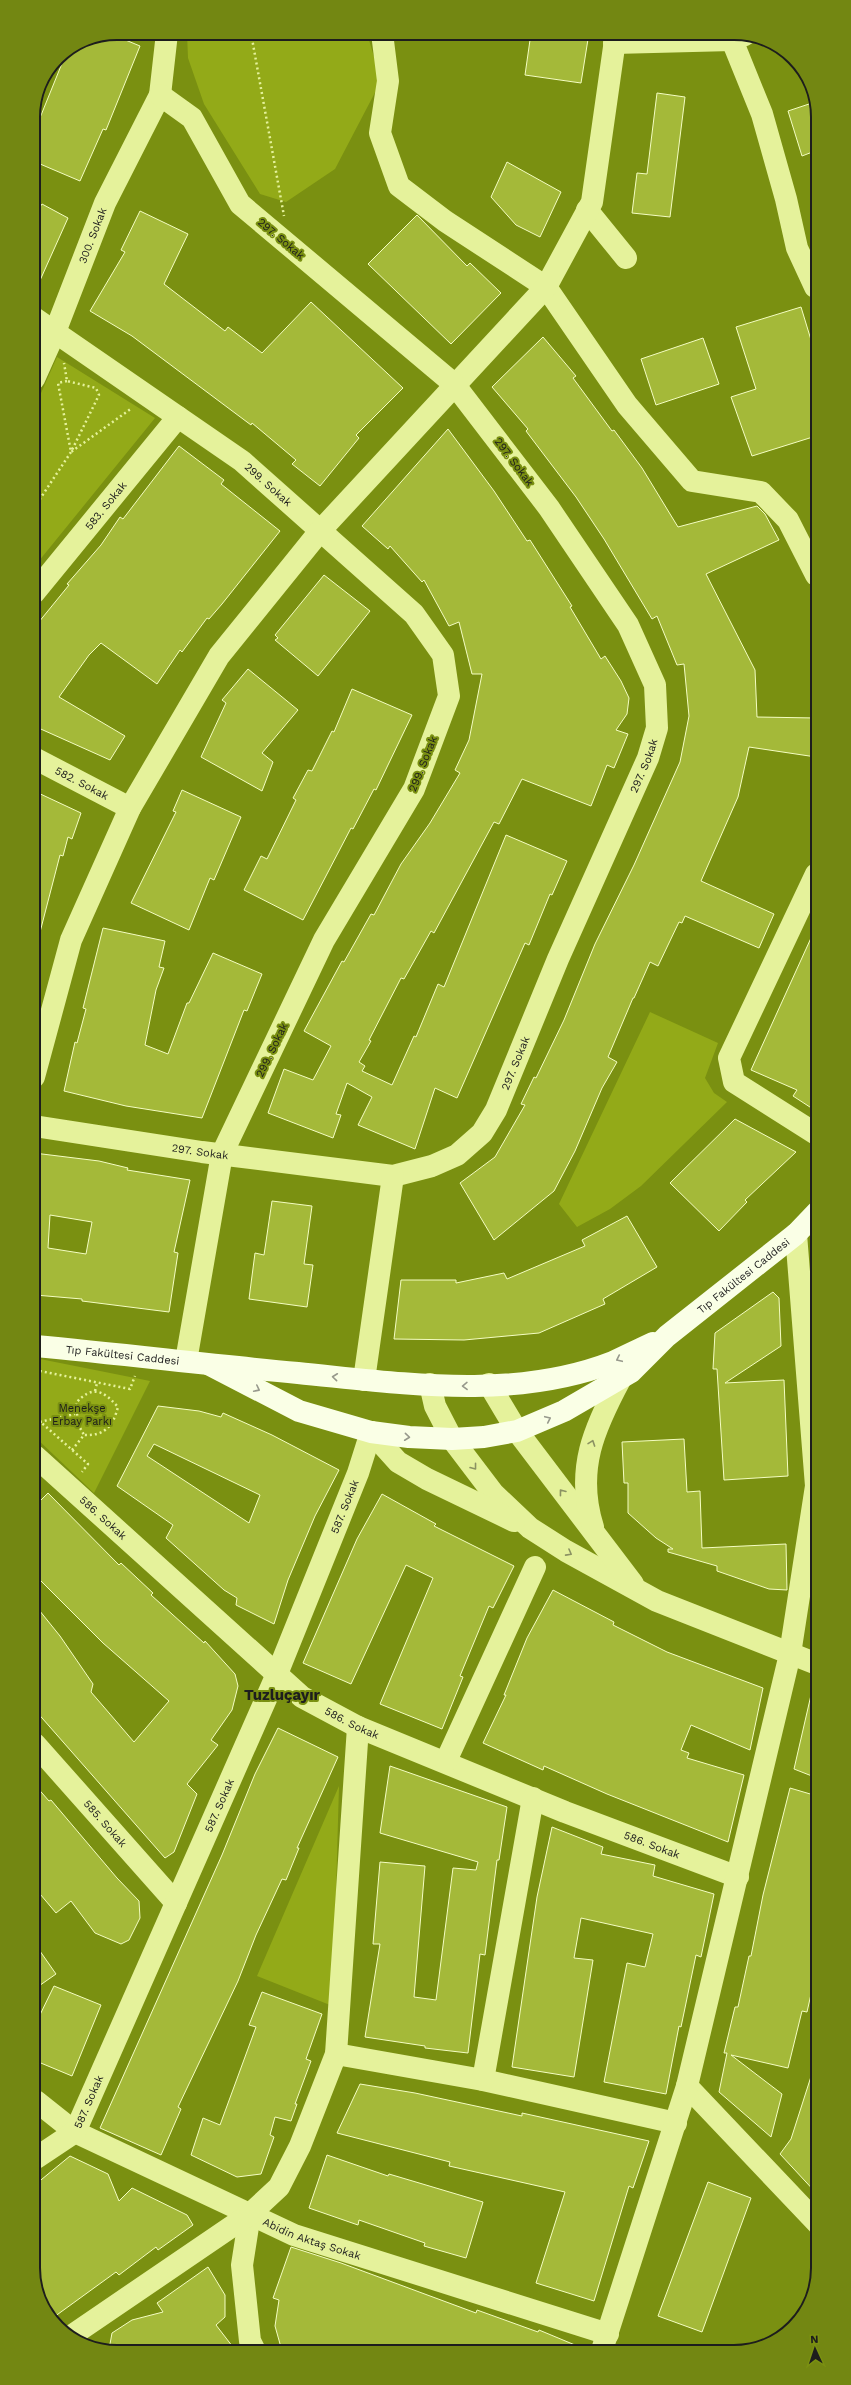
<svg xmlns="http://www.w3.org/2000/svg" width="851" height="2385" font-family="'Work Sans',sans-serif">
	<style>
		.green { fill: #93aa18 }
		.building { fill: #a4b939; stroke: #f4fdc2; fill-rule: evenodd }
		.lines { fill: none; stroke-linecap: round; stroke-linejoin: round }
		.path { stroke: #e5f29b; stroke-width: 2.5; stroke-dasharray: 2 3; stroke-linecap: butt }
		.minor { stroke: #e5f29b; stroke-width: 22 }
		.major { stroke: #faffe6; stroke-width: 22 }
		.oneway { stroke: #97998c }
		.oneway2 { stroke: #8b9262 }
		.labels { text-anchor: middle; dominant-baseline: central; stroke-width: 4; stroke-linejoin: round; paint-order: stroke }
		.street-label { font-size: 11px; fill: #1d1d1d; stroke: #7a9011 }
		.park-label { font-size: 11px; fill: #1c1d1a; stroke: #7a9011 }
		.district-label { font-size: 15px; font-weight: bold; fill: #1d1d1d; stroke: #7a9011 }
		.rim { fill: none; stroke: #1d1d1d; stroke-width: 2 }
	</style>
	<rect width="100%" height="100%" fill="#7a9011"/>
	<!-- green -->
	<path class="green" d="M187 33H367L381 81 335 169 286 202 260 194 204 104 188 58Z
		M57 357 155 418 34 567V409Z
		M650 1012 718 1043 705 1078 714 1093 727 1102 641 1186 610 1209 577 1227 559 1204Z
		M35 1358 150 1381 94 1493 35 1437Z
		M339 1786 335 1926 330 2005 257 1976Z"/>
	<!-- building -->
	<path class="building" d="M531 33H589L581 83 525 75Z
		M111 34 140 46 106 130 103 129 80 181 33 161V135L67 51 85 39Z
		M657 93 685 97 670 217 632 213 637 173 647 174Z
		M815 102V151L802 156 788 111Z
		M507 162 561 192 540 237 516 225 491 197Z
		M42 204 68 218 33 296V217Z
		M140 211 188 234 164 284 225 331 228 327 262 353 311 302 403 388 356 435 359 438 320 486 292 464 296 460 252 423 251 425 132 336 90 311 125 252 121 250Z
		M417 215 467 266 470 263 501 293 451 344 368 264Z
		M801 307 815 353 816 436 752 456 731 397 756 389 736 327Z
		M543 337 576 376 573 378 612 431 614 430 642 468 678 527 757 506 765 514 779 540 706 574 755 670 757 717 816 718V757L749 747 738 797 701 881 774 914 759 948 685 916 682 923 679 922 658 966 650 962 634 998H633L608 1057 617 1062 602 1088 575 1151 554 1191 494 1240 460 1183 495 1157 525 1105 521 1104 534 1077 536 1078 564 1020 595 944 634 865 680 762 689 716 684 664 677 665 657 616 652 619 604 539 576 497 526 431 528 429 492 387Z
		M703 338 719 384 656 405 641 359Z
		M448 429 494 491 527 541 530 540 572 606 570 607 601 659 605 656 621 681 629 698 627 714 616 730 628 734 614 768 607 765 591 806 522 779 499 824 494 822 434 933 431 931 404 979 401 978 369 1040 371 1041 359 1062 365 1066 362 1071 392 1085 414 1036 416 1037 438 984 444 987 506 835 567 861 552 895 550 894 529 945 525 943 457 1098 435 1088 415 1149 358 1125 372 1097 347 1083 336 1114 341 1115 333 1138 268 1113 284 1069 313 1080 331 1046 304 1031 342 961 344 962 371 914 374 915 401 864 430 823 460 773 455 770 469 740 482 674H472L459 622 449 626 424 580 422 582 390 546 388 549 362 526Z
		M179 446 224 480 221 484 280 531 222 604 209 619 207 618 182 652 180 650 157 684 101 643 89 655 59 697 125 736 110 760 34 726V628L69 585 67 584 101 545 120 517 123 519Z
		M324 575 370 611 318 676 275 640 278 638 275 635Z
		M248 669 298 710 262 753 273 762 262 791 201 757 226 703 222 700Z
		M352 689 412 715 376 790 374 789 353 829 351 828 303 920 244 890 261 856 267 859 296 800 293 798 308 770 312 771 332 731 334 732Z
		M182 790 241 817 214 880 210 878 189 930 131 903 176 812 173 811Z
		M34 791 81 813 72 839 68 837 63 856 60 855 39 936 34 935Z
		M816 927V1111L793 1096 797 1090 751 1070Z
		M103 928 165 941 159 967 164 968 156 990 145 1045 168 1054 187 1003H189L213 953 262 974 247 1011 244 1010 202 1118 126 1106 64 1091 75 1042 77 1043 86 1009 83 1008Z
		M735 1119 796 1152 745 1200 747 1202 719 1231 670 1183Z
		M34 1153 99 1161 128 1168 127 1170 190 1180 174 1252 178 1253 169 1312 82 1301V1299L35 1295ZM50 1215 92 1222 86 1254 48 1248Z
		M272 1201 312 1206 304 1264 313 1265 307 1307 249 1299 255 1253 264 1255Z
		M627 1216 657 1267 603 1299 605 1304 539 1333 464 1340 394 1339 401 1280H456V1283L504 1273 507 1279 585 1246 582 1240Z
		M773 1292 779 1298 781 1346 725 1383 784 1380 788 1476 724 1480 717 1369H713L715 1333Z
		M158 1406 199 1411 221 1417 223 1413 272 1435 339 1470 315 1516 288 1580 274 1624 236 1605 237 1598 224 1590 166 1538 173 1525 117 1486ZM154 1444 260 1495 249 1523 147 1456Z
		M684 1439 687 1492 700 1491 702 1548 786 1544 787 1590 769 1589 717 1571V1566L668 1552V1549H673L656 1538 628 1513V1483H624L622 1442Z
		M48 1493 119 1565 121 1563 153 1593 151 1595 204 1643 205 1641 235 1674 238 1686 232 1710 211 1740 218 1745 187 1784 197 1794 174 1852 165 1858 35 1710V1605L60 1636 93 1684 91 1692 134 1742 169 1701 103 1643 35 1575V1506Z
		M382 1494 436 1524 434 1526 514 1566 493 1608 489 1606 460 1676 463 1677 442 1729 380 1704 433 1578 406 1565 351 1684 303 1663 357 1539Z
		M553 1590 614 1622 613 1625 667 1652 763 1688 750 1750 691 1725 681 1750 689 1753 687 1758 744 1775 728 1842 607 1794 544 1766 543 1770 483 1743 506 1695H504L527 1638Z
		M811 1695 817 1696V1778L794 1769Z
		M278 1728 338 1757 297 1848H299L286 1880 282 1879 256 1935 238 1981 178 2107 181 2109 161 2155 100 2128 222 1855 255 1774Z
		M390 1766 507 1807 499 1860H497L485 1955 480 1954 468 2053 425 2048V2046L365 2037 380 1944H373L380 1862 425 1866 414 1997 436 2000 453 1868 476 1870 478 1862 380 1833Z
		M35 1785 49 1801 51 1800 117 1878 139 1901 140 1918 129 1940 121 1944 95 1933 71 1901 56 1913 35 1888Z
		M790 1788 817 1796 818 1963 807 2012 802 2011 788 2068 731 2055 782 2094 771 2137 719 2092 727 2053H724L735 2007H738L749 1956H751L763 1895Z
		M552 1827 603 1847 601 1854 655 1865 653 1876 714 1894 701 1957 696 1955 681 2027 679 2026 666 2094 604 2082 627 1963 645 1967 653 1934 581 1918 574 1958 593 1960 574 2077 512 2067 537 1897Z
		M35 1944 56 1974 36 1988Z
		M54 1986 101 2005 72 2076 36 2061V2023Z
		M262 1992 322 2014 306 2059 311 2061 295 2104H297L291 2121 275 2117 270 2135 274 2137 261 2174 237 2177 191 2155 203 2118 220 2125 256 2027 249 2025Z
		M815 2064H818V2195L780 2154 791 2139Z
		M360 2084 415 2093 522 2116V2113L649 2141 633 2188 629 2186 594 2301 536 2283 565 2192 449 2166 450 2162 337 2133Z
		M327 2155 388 2176 389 2174 483 2202 466 2258 424 2246 425 2243 359 2220 358 2225 309 2208Z
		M70 2156 108 2174 119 2201 132 2188 187 2215 193 2225 158 2250 156 2247 119 2275 116 2272 54 2317 36 2290V2184Z
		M708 2182 751 2198 702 2332 658 2316Z
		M291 2247 341 2263 476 2313 477 2310 538 2332 539 2330 587 2350 282 2351 275 2326 279 2300 273 2298Z
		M208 2267 225 2295V2317L216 2325 236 2351 115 2352 110 2344 112 2333 132 2320 163 2312 157 2303Z"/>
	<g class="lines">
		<!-- path -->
		<path class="path" d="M251 33 284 216
			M67 381 58 383 71 452 132 408
			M34 498 38 503
			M34 508 71 452 99 395 96 388 67 381 64 363
			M35 1370 130 1389 135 1376
			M95 1391 97 1383
			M35 1417 88 1464 82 1472
			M35 1423 75 1414
			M72 1450 84 1435C105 1436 113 1426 118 1407 103 1390 92 1385 76 1403L78 1424 84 1435"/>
		<!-- minor -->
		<g class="minor">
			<path d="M382 33 388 81 380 133 399 186 445 221 546 287 627 405 692 481 761 492 788 520 816 575"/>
			<path d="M732 40 762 114 786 199 797 248 815 287"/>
			<path d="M614 43 732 40 745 35"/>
			<path d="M587 210 626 258"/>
			<path id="s1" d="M33 317 242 461 414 614 443 655 449 696 414 789 324 940 222 1154 186 1361"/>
			<path id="s2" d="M34 379 55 332 105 203 160 95 167 33"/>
			<path id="s3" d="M34 593 178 417"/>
			<path id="s4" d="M34 758 130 808"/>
			<path d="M816 874 729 1058 734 1082 816 1134"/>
			<path d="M34 1077 71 940 130 808 219 656 320 531 546 287 592 202 616 33"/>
			<path id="s5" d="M34 1126 202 1152 393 1176 432 1166 457 1155 482 1133 496 1110 558 959 648 758 657 728 655 685 628 625 549 508 454 384 240 204 192 118 160 95"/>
			<path d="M364 1380 393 1176"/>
			<path d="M430 1384 435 1406 452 1439 493 1493 530 1528 566 1551 657 1601 817 1664"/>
			<path d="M489 1384 517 1431 633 1584"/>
			<path d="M371 1432 398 1462 427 1479 514 1521"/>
			<path id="s6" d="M35 1456 302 1697 358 1727 565 1812 738 1877"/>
			<path d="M593 1527C575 1470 594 1428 621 1378"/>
			<path id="s7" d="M35 1744 176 1903"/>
			<path d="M446 1761 535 1567"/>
			<path d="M336 2054 483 2080 676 2123"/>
			<path d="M483 2080 533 1798"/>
			<path d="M687 2086 818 2224"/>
			<path id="s8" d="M36 2101 75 2132 294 2235 608 2334"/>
			<path id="s9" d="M36 2158 75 2132 277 1674 358 1473 371 1432"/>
			<path d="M250 2214 242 2265 250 2341 255 2351"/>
			<path d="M71 2336 250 2214 279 2187 300 2146 336 2054 358 1727"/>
			<path d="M602 2350 687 2086 790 1654 816 1486 796 1234"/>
		</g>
		<!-- major -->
		<g class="major">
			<path id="s10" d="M35 1346C123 1354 210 1365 298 1373 401 1383 513 1401 613 1362 626 1356 640 1349 653 1343"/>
			<path id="s11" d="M210 1365 299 1411 371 1432 409 1437 452 1439 484 1437 517 1431 564 1411 631 1372 667 1336 796 1234 817 1212"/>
		</g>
	</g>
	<!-- one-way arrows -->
	<defs><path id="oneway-chevron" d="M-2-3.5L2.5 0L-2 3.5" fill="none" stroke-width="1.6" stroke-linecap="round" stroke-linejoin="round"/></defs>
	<g class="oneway">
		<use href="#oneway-chevron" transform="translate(619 1359) rotate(155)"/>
		<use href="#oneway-chevron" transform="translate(335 1377) rotate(-174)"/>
		<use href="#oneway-chevron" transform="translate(465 1386) rotate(179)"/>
		<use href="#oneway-chevron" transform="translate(257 1389) rotate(27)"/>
		<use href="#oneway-chevron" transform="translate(548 1419) rotate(-25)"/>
		<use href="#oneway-chevron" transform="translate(407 1437) rotate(6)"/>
	</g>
	<g class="oneway2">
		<use href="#oneway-chevron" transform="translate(592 1443) rotate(-70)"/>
		<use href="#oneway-chevron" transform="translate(474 1467) rotate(52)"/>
		<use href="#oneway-chevron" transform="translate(562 1492) rotate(-128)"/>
		<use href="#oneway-chevron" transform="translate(569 1553) rotate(29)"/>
	</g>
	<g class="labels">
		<!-- street labels -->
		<g class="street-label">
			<text stroke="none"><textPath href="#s2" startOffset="155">300. Sokak</textPath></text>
			<text transform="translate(281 239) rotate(40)">297. Sokak</text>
			<text transform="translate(514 462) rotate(53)">297. Sokak</text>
			<text stroke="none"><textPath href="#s1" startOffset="289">299. Sokak</textPath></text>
			<text stroke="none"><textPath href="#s3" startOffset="113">583. Sokak</textPath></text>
			<text transform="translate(423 764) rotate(-68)">299. Sokak</text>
			<text stroke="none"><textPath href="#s5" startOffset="865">297. Sokak</textPath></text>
			<text stroke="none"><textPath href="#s4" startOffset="54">582. Sokak</textPath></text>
			<text transform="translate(272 1050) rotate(-64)">299. Sokak</text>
			<text stroke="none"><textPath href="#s5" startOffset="541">297. Sokak</textPath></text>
			<text stroke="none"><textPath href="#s5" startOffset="168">297. Sokak</textPath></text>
			<text stroke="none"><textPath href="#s11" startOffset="599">Tıp Fakültesi Caddesi</textPath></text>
			<text stroke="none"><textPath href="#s10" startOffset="88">Tıp Fakültesi Caddesi</textPath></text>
			<text stroke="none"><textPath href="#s9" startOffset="728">587. Sokak</textPath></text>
			<text stroke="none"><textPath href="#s6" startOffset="92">586. Sokak</textPath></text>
			<text stroke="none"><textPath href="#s6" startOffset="416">586. Sokak</textPath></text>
			<text stroke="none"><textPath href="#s9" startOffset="404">587. Sokak</textPath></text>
			<text stroke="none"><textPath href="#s7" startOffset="106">585. Sokak</textPath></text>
			<text stroke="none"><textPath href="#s6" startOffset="740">586. Sokak</textPath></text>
			<text stroke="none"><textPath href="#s9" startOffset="80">587. Sokak</textPath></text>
			<text stroke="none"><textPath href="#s8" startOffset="310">Abidin Aktaş Sokak</textPath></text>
		</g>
		<!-- park labels -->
		<g class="park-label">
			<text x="82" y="1408">Menekşe<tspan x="82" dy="13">Erbay Parkı</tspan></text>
		</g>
		<!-- district labels -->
		<g class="district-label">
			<text x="282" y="1695">Tuzluçayır</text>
		</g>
	</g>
	<!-- crop -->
	<path d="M0 0H851V2385H0ZM117 40H734A77 77 0 0 1 811 117V2268A77 77 0 0 1 734 2345H117A77 77 0 0 1 40 2268V117A77 77 0 0 1 117 40Z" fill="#738712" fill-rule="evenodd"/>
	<path class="rim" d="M117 40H734A77 77 0 0 1 811 117V2268A77 77 0 0 1 734 2345H117A77 77 0 0 1 40 2268V117A77 77 0 0 1 117 40Z"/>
	<!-- north arrow -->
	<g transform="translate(815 2349) rotate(357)" stroke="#7a9011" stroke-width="3" paint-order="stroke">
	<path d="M0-3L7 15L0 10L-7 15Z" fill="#1d1d1d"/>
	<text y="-6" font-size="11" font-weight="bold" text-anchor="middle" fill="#1d1d1d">N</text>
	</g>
</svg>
